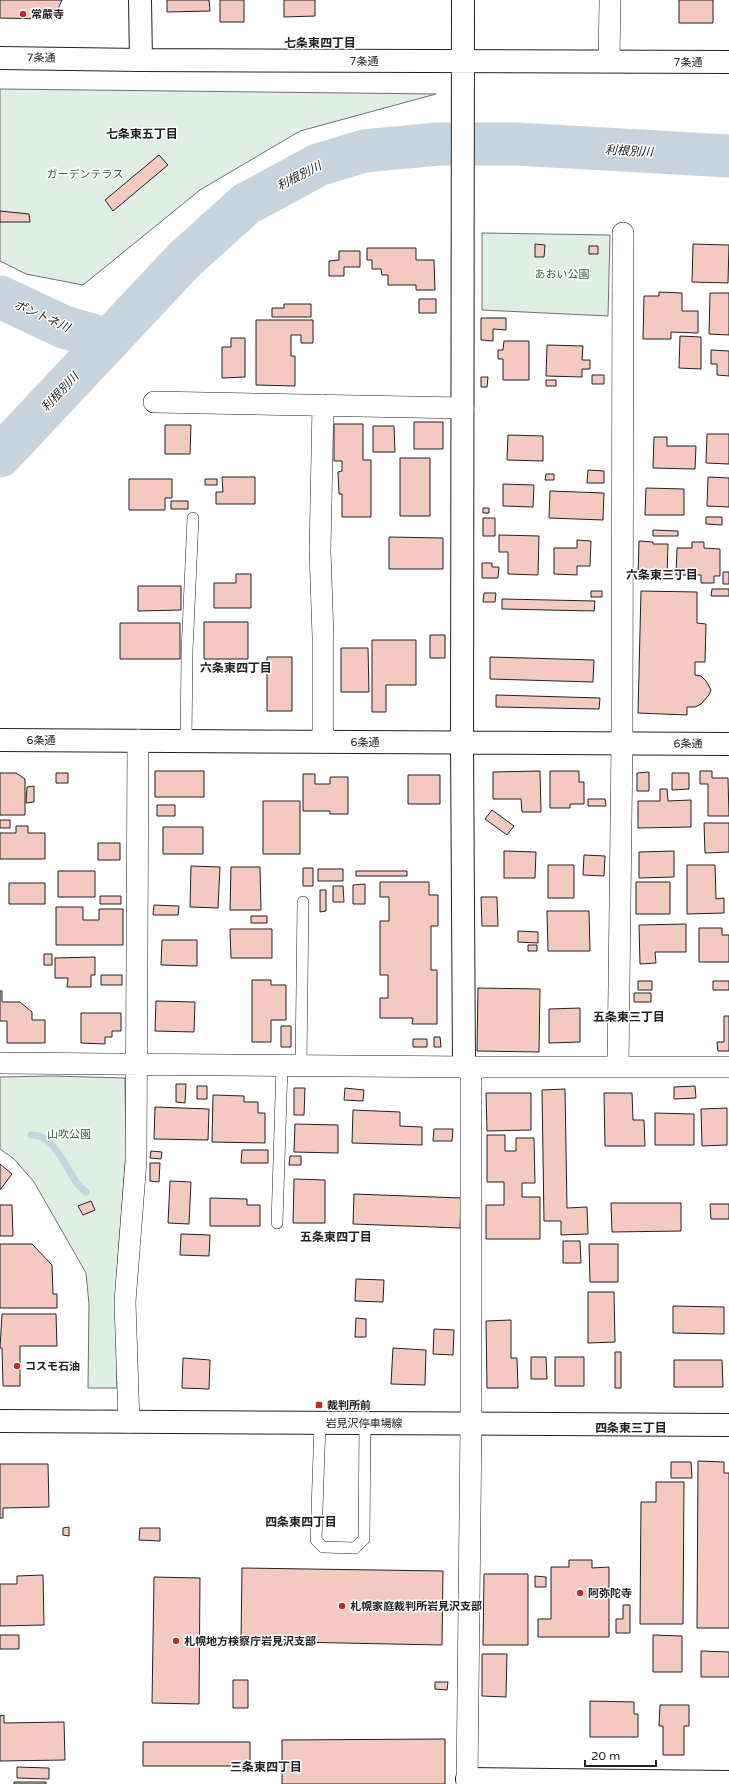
<svg xmlns="http://www.w3.org/2000/svg" width="729" height="1784" font-family="'Varela Round','Noto Sans JP',sans-serif">
	<style>
		.green { fill: #e0efe3; stroke: #6f6f6f }
		.lines { fill: none; stroke-linecap: round; stroke-linejoin: round }
		.stream { stroke: #c7d3dd; stroke-width: 7 }
		.river { stroke: #c7d3dd; stroke-width: 43 }
		.building { fill: #f3c9c0; stroke: #222 }
		.service-casing { stroke: #222; stroke-width: 12 }
		.minor-casing { stroke: #222; stroke-width: 22 }
		.tertiary-casing { stroke: #222; stroke-width: 24 }
		.secondary-casing { stroke: #222; stroke-width: 24 }
		.service { stroke: #fff; stroke-width: 11 }
		.minor { stroke: #fff; stroke-width: 21 }
		.tertiary { stroke: #fff; stroke-width: 22 }
		.secondary { stroke: #fff; stroke-width: 22 }
		.poi-dot { fill: #c62828; stroke: #fff; stroke-width: 1.5 }
		.labels { text-anchor: middle; dominant-baseline: central; stroke-width: 3; stroke-linejoin: round; paint-order: stroke }
		.poi-label { font-size: 11px; font-weight: bold; fill: #222; stroke: #fff; text-anchor: start }
		.street-label { font-size: 11px; fill: #222; stroke: #fff }
		.park-label { font-size: 11px; fill: #2f5e38; stroke: #fff }
		.neighbourhood-label { font-size: 12px; font-weight: bold; fill: #222; stroke: #fff }
		.water-label { font-size: 12px; font-style: italic; fill: #222; stroke: #fff }
	</style>
	<rect width="100%" height="100%" fill="#fff"/>
	<!-- green -->
	<path class="green" d="M0 89 436 94 300 131 200 190 83 285 26 274 0 261Z
		M482 233 610 235 608 316 482 310Z
		M52 1076 125 1078 126 1153 117 1272V1388H88L89 1304 86 1273 34 1182 14 1159 0 1149V1077Z"/>
	<g class="lines">
		<!-- stream -->
		<path class="stream" d="M31 1135C54 1133 66 1169 77 1183 79 1187 83 1189 86 1192"/>
		<!-- river -->
		<path class="river" d="M0 297 64 327 109 340
			M0 456 184 260 246 204 318 165 364 151 438 144H516L729 156"/>
	</g>
	<!-- building -->
	<path class="building" d="M0 0H62L58 9H45V19L0 18Z
		M167 0H209L210 11 167 12Z
		M220 0H244V22H220Z
		M284 0H315V16L284 17Z
		M679 0H713V23H679Z
		M159 155 168 165 113 211 105 200Z
		M0 211 29 214 30 222H0Z
		M535 244 545 245 544 257H535Z
		M693 244 729 245 728 283 692 282Z
		M589 246H598V254H589Z
		M367 248H416V260H434L435 290H416V285H388V275H382L381 269H372V260H367Z
		M339 251H360V267H344V276H329V261L339 260Z
		M659 292 682 293V311H698V333L671 332V339H643L644 296H659Z
		M710 293H729V335L709 334Z
		M419 299H436V313H419Z
		M284 304H311V317H272V308H284Z
		M481 318H506V330L493 329V341L481 340Z
		M256 320H313V343H301V335H291V356H295V386L256 385Z
		M680 336 701 337V369L679 368Z
		M231 338H245V377L222 378V347H231Z
		M504 341H529V380H503V359H498V350H503Z
		M547 345 583 346 582 360H590V369H582V377L546 376Z
		M711 350 729 351V376L717 375V364H711Z
		M592 375H604V384H592Z
		M481 377H488L487 387H481Z
		M546 380H556V386H546Z
		M414 422H443V449H414Z
		M334 424H363V460H371V517H342V494H339L338 472 342 471V461H334Z
		M165 425H191L190 454H165Z
		M373 426H394L395 452H373Z
		M707 434H729V464L706 463Z
		M508 435 543 436V461L507 460Z
		M654 437H667V446H696L695 469 653 468Z
		M400 458H430V516H400Z
		M588 470 604 471V483H587Z
		M546 474H554V480H545Z
		M222 477H255V504H216V492H223Z
		M708 477 729 478V507L707 506Z
		M129 479H172V498H165V510H129Z
		M205 479H217V485H205Z
		M503 484 534 485 533 507 503 506Z
		M646 488 684 489V515H645Z
		M550 491 604 493 603 520 549 518Z
		M171 501H188V509H171Z
		M483 508H489V513H483Z
		M706 517H722V525L706 524Z
		M483 518H495V536H483Z
		M653 530 678 531V536H653Z
		M499 535 539 536 538 575 508 574V552H499Z
		M389 537 443 538V569H389Z
		M577 540 591 541 590 566H577V575L554 574V548H577Z
		M639 541 653 542V544H668L667 577 638 576Z
		M692 542H704V548L720 549V576H714V583H701V575H676L677 548H692Z
		M482 563H492V567H499L498 578H482Z
		M723 572H729V584H723Z
		M236 574H251V608H214V583H236Z
		M138 586H181V610L138 611Z
		M712 589H729V596H711Z
		M591 591H602V597H591Z
		M641 591 697 592V623L706 624 705 662H695V675L701 676 706 681 711 690 709 695 701 704 695 707H687V715L638 713Z
		M484 593H496L495 602H483Z
		M502 599 595 601 594 611 502 609Z
		M204 622H248V659H204Z
		M120 623H180V659H120Z
		M430 635H445V658H430Z
		M372 640H416V685H386V712H372Z
		M341 648H368L369 692H341Z
		M267 657H292V711H267Z
		M490 657 594 660 593 682 490 679Z
		M496 695 600 698 599 709 496 707Z
		M155 771H204V797H155Z
		M540 771 541 812H522L521 799H493V772Z
		M550 771H579V782H584V804H570V808H550Z
		M700 771H712V778H728L729 816H708V784H700Z
		M649 772V791H637V773Z
		M0 773H16L25 779V815H0Z
		M56 773H68V783H56Z
		M672 773H689V789L672 790Z
		M303 774H315V784H330V777H348V814H330V811H303Z
		M408 775H440V804H408Z
		M34 786V802L26 803 27 787Z
		M660 789H667L668 801 691 800V827L638 828V801H660Z
		M588 799H605L606 806H588Z
		M263 801H300V854H263Z
		M157 805H175V816H157Z
		M492 810 514 826 507 835 485 819Z
		M0 820H10V828H0Z
		M704 823H729V852L705 853Z
		M16 826H28V833H45V859H0V833H16Z
		M163 827H203V854H163Z
		M98 843H120V860H98Z
		M504 851 536 852 535 878H504Z
		M674 851V877L639 878V852Z
		M584 855 605 856 604 876 583 875Z
		M548 865H574V898H548Z
		M687 865H715L716 899 724 898V913L687 914Z
		M191 866 220 867 218 908 190 907Z
		M231 867H260L261 910H230Z
		M303 868H313V886H303Z
		M318 869H343V881H318Z
		M58 871H95V897H58Z
		M356 871H407V876H356Z
		M380 882H429V895H438V926H431V970H437V1024H412L413 1018H380V998H388V975H380V921H389V897H380Z
		M636 882H670V914H636Z
		M9 883H45V904H9Z
		M365 884V904H353V885Z
		M333 886H343L344 902H333Z
		M320 890H326V911L320 912Z
		M100 896H121V904H100Z
		M481 897H497L498 926H482Z
		M154 905 179 906 178 915H153Z
		M56 907H83V920H99V909H123V945H56Z
		M547 911H589L590 951H548Z
		M251 916H267V923H251Z
		M686 924V952H655L656 963 640 964 639 925Z
		M699 928H722V935H729V962H699Z
		M230 929H272V958H231Z
		M518 931 538 932V943L518 942Z
		M162 940H197V966L161 965Z
		M528 945H537V951H528Z
		M44 954H52V965H44Z
		M95 957V975H91V987H67L68 978H55V958Z
		M101 975H122V985H101Z
		M252 980H271V985H286V1020H271V1042H252Z
		M638 981H652V990H638Z
		M713 981H729V990H713Z
		M478 988 540 989 539 1052 477 1051Z
		M0 991H2V1002H20L32 1012V1020H45V1043H7V1021H0Z
		M634 993H651V1002H634Z
		M156 1001 195 1002 194 1032 155 1031Z
		M580 1008V1042L549 1043V1009Z
		M81 1013H121V1031H112V1037H105V1044L81 1043Z
		M724 1016H729V1051H718L717 1042H724Z
		M281 1026H291V1047H281Z
		M434 1037H440L441 1047H434Z
		M413 1039H427V1047H413Z
		M176 1084H186L185 1103 176 1102Z
		M197 1086H207V1099H197Z
		M695 1086 696 1098 674 1099V1087Z
		M294 1088H305L304 1115H294Z
		M345 1088 364 1090 363 1101 344 1100Z
		M565 1089 567 1208 587 1207 588 1234 561 1235V1221H544L542 1090Z
		M486 1093H531V1130L487 1131Z
		M604 1093H632L633 1120H644L645 1146H605Z
		M213 1095 244 1096V1102H258V1113H265V1143L212 1142Z
		M155 1107 209 1109 208 1140 154 1139Z
		M727 1108V1145L702 1146 701 1109Z
		M353 1110 400 1112V1126L422 1127V1145L352 1143Z
		M655 1113 694 1114V1145H655Z
		M295 1124 338 1125V1153L294 1152Z
		M434 1129H453L452 1141H433Z
		M487 1135H505V1151H516V1138H534L535 1183H522V1197H540V1239H486V1205H504V1182H487Z
		M242 1150H268V1163H241Z
		M151 1151 162 1152 161 1159 150 1158Z
		M290 1156H301V1165H289Z
		M150 1163H160L159 1182 150 1181Z
		M0 1164 12 1174 0 1190Z
		M294 1179 325 1180V1223H293Z
		M170 1181 191 1182 189 1224 168 1223Z
		M354 1194 461 1198 460 1228 353 1224Z
		M210 1198 247 1199V1205H260V1226H210Z
		M91 1201 95 1210 83 1215 78 1206Z
		M611 1203H681V1231L612 1232Z
		M710 1204H729V1219H711Z
		M0 1205H12L13 1236H0Z
		M181 1234 210 1235 209 1256 180 1255Z
		M563 1241H580L581 1263H563Z
		M0 1244H32L52 1265 53 1294H57V1308H0Z
		M589 1244H618V1282H590Z
		M356 1279 384 1280 383 1302 355 1301Z
		M588 1292H614L615 1342 588 1343Z
		M673 1306 724 1307V1334L673 1333Z
		M2 1314H56L57 1346H20V1386H3L2 1348H0Z
		M356 1318 366 1319V1337H355Z
		M511 1320V1358H517L518 1388H487L486 1321Z
		M434 1329 454 1330 453 1355 433 1354Z
		M393 1348 426 1350 425 1385 391 1384Z
		M615 1352H621V1388H615Z
		M531 1357H546L547 1379H531Z
		M555 1357H584V1386H555Z
		M183 1358 210 1360 209 1389 182 1388Z
		M674 1360H722L723 1387H674Z
		M698 1461 724 1462V1473H729V1628H697Z
		M671 1462H691L692 1478H671Z
		M0 1464H48L49 1507 3 1508V1518H0Z
		M656 1482H684L683 1624H640L641 1502H656Z
		M69 1527V1536L63 1535V1528Z
		M140 1528H160V1541L139 1540Z
		M569 1560H592V1568L609 1567V1637H538V1619H551V1567H569Z
		M242 1568 443 1571 442 1645 241 1641Z
		M484 1574H528V1645H483Z
		M43 1575 44 1625 0 1626V1584H17V1576Z
		M535 1576 546 1577V1587H535Z
		M154 1577 200 1578 199 1704 152 1703Z
		M623 1605H630V1633H616V1619H623Z
		M0 1635H19V1649H0Z
		M653 1635 682 1636V1672H653Z
		M701 1651 729 1652V1677H701Z
		M482 1654H507L506 1697 482 1696Z
		M233 1680H248V1708H233Z
		M435 1682H448L447 1690 435 1689Z
		M590 1701 634 1702V1714H638V1737H590Z
		M660 1705H689V1726H684V1755H663V1726H659Z
		M4 1715V1723L64 1722 65 1760 0 1761V1716Z
		M445 1739V1784H282V1740Z
		M143 1742H250V1766H143Z
		M17 1767 49 1768V1779L17 1778Z
		M14 1782H46V1784H14Z"/>
	<g class="lines">
		<!-- service casing -->
		<g class="service-casing">
			<path id="service" d="M186 741 187 652 193 518
				M301 1066 303 902
				M277 1223 282 1066
				M320 1423 316 1540 323 1547 355 1548 364 1539 365 1423"/>
		</g>
		<!-- minor casing -->
		<g class="minor-casing">
			<path id="minor" d="M609 61 610 0
				M154 402 463 408
				M323 742V637L320 551 323 405
				M0 1063 471 1067H729
				M618 1067 622 743 623 233
				M129 1422 125 1302 136 1161 138 740
				M467 1784 471 1424V1067"/>
		</g>
		<!-- tertiary casing -->
		<g class="tertiary-casing">
			<path id="tertiary" d="M140 0 141 60
				M463 0 462 743 464 1067
				M0 58 141 60 729 62
				M0 740 729 744
				M467 1779 729 1782"/>
		</g>
		<!-- secondary casing -->
		<g class="secondary-casing">
			<path id="secondary" d="M0 1421 729 1425"/>
		</g>
		<!-- service -->
		<use href="#service" class="service"/>
		<!-- minor -->
		<use href="#minor" class="minor"/>
		<!-- tertiary -->
		<use href="#tertiary" class="tertiary"/>
		<!-- secondary -->
		<use href="#secondary" class="secondary"/>
	</g>
	<!-- markers -->
	<g class="poi-dot">
		<circle cx="23" cy="14" r="4"/>
		<circle cx="17" cy="1366" r="4"/>
		<rect x="315" y="1401" width="8" height="8" rx="2"/>
		<circle cx="580" cy="1593" r="4"/>
		<circle cx="342" cy="1606" r="4"/>
		<circle cx="176" cy="1641" r="4"/>
	</g>
	<g class="labels">
		<!-- poi labels -->
		<g class="poi-label">
			<text x="31" y="14">常嚴寺</text>
			<text x="25" y="1366">コスモ石油</text>
			<text x="327" y="1405">裁判所前</text>
			<text x="588" y="1593">阿弥陀寺</text>
			<text x="350" y="1606">札幌家庭裁判所岩見沢支部</text>
			<text x="184" y="1641">札幌地方検察庁岩見沢支部</text>
		</g>
		<!-- street labels -->
		<g class="street-label">
			<text transform="translate(41 58) rotate(1)">7条通</text>
			<text x="364" y="61">7条通</text>
			<text x="688" y="62">7条通</text>
			<text x="41" y="740">6条通</text>
			<text x="365" y="742">6条通</text>
			<text transform="translate(688 744) rotate(1)">6条通</text>
			<text x="364" y="1423">岩見沢停車場線</text>
		</g>
		<!-- park labels -->
		<g class="park-label">
			<text x="85" y="174">ガーデンテラス</text>
			<text x="562" y="274">あおい公園</text>
			<text x="69" y="1134">山吹公園</text>
		</g>
		<!-- neighbourhood labels -->
		<g class="neighbourhood-label">
			<text x="320" y="43">七条東四丁目</text>
			<text x="142" y="134">七条東五丁目</text>
			<text x="662" y="575">六条東三丁目</text>
			<text x="236" y="668">六条東四丁目</text>
			<text x="629" y="1017">五条東三丁目</text>
			<text x="336" y="1237">五条東四丁目</text>
			<text x="631" y="1428">四条東三丁目</text>
			<text x="301" y="1522">四条東四丁目</text>
			<text x="266" y="1767">三条東四丁目</text>
		</g>
		<!-- water labels -->
		<g class="water-label">
			<text transform="translate(629 151) rotate(3)">利根別川</text>
			<text transform="translate(299 176) rotate(-27)">利根別川</text>
			<text transform="translate(42 316) rotate(24)">ポントネ川</text>
			<text transform="translate(60 392) rotate(-47)">利根別川</text>
		</g>
	</g>
	<!-- scale -->
	<path d="M585 1760v6h71v-6" fill="none" stroke="#222222" stroke-width="2"/>
	<text x="591" y="1760" font-size="12" fill="#222222" stroke="#ffffff" stroke-width="3" paint-order="stroke">20 m</text>
</svg>
